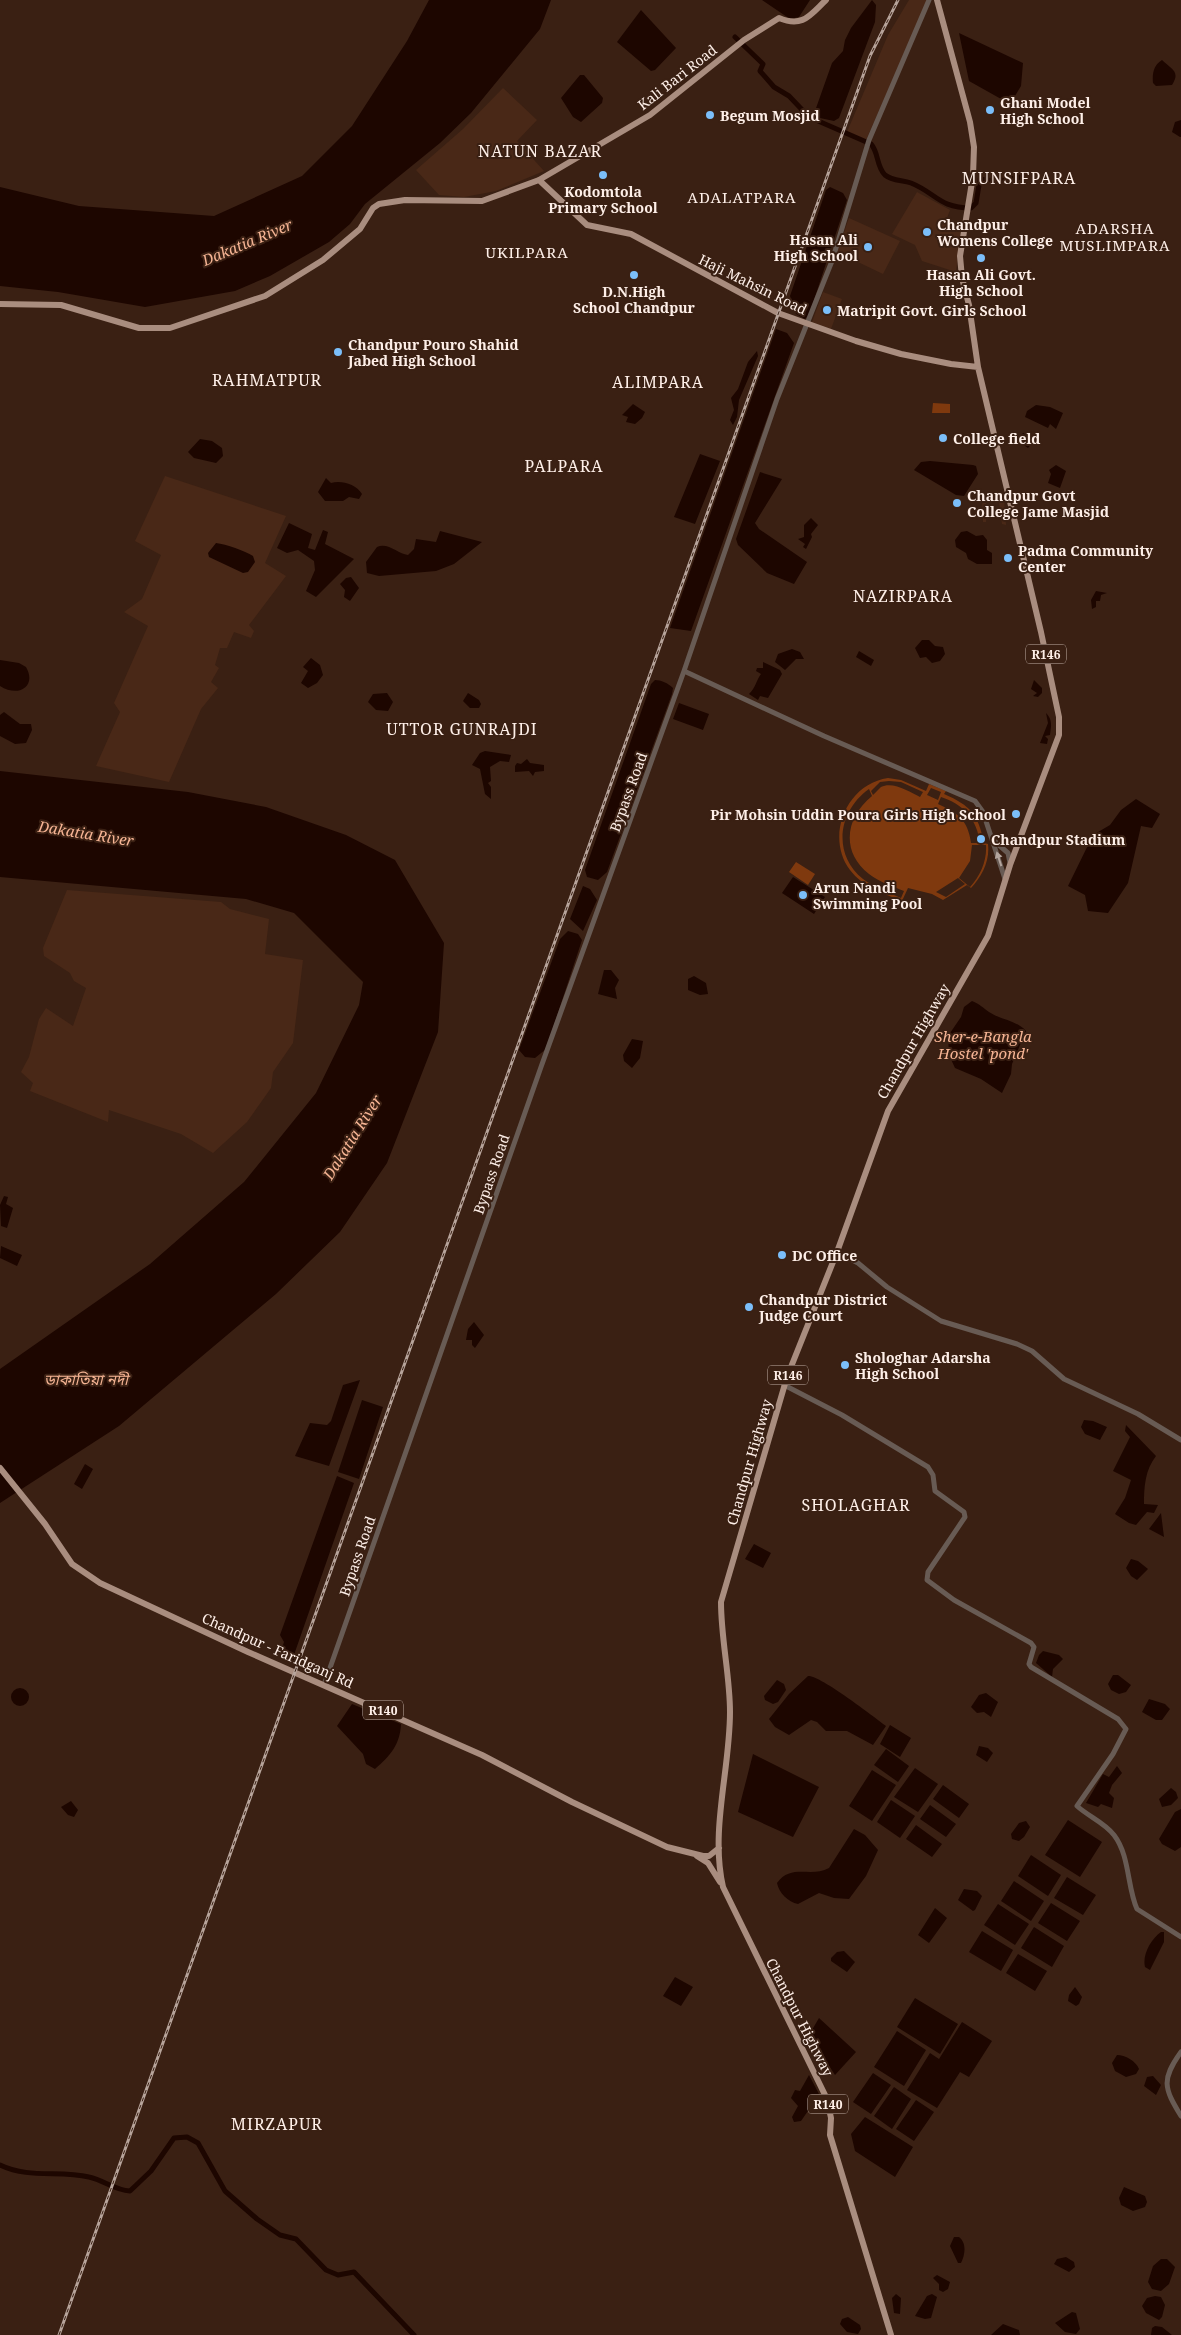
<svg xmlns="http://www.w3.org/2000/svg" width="1181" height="2335" font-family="'Noto Serif','Noto Sans Bengali',serif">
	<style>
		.built { fill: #492817 }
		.green { fill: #7f390e; fill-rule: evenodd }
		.water { fill: #1d0600 }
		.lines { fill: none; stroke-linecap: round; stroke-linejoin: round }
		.canal { stroke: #1d0600; stroke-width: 5 }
		.minor { stroke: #685b54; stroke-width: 5 }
		.major { stroke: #a98d7f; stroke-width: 6 }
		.rail-casing { stroke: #b7a49b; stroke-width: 3 }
		.rail { stroke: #3a2013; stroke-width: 1; stroke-dasharray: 4; stroke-linecap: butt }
		.oneway { fill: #b3a59e }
		.poi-dot { fill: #7bbef9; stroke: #3a2013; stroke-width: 2 }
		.labels { text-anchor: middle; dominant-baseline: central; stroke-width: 4; stroke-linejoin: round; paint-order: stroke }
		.shield { fill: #3a2013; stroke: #c3b1a8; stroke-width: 1 }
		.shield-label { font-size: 12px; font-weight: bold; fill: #feefe8 }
		.street-label { font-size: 14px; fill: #feefe8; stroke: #3a2013 }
		.poi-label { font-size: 14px; font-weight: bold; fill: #feefe8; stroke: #3a2013; text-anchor: start }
		.neighbourhood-label { font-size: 15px; letter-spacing: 1px; fill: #feefe8; stroke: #3a2013 }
		.water-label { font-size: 15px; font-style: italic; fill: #f6b494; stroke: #3a2013 }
		.quarter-label { font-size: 16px; letter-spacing: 1px; fill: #feefe8; stroke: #3a2013 }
	</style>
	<rect width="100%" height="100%" fill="#3a2013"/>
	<!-- built -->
	<path class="built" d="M909 0H928L866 140 847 132 888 35Z
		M503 88 537 120 517 141 544 171 496 191 464 197 439 195 416 170 463 129Z
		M917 192 950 210 945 223 956 230H961L956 272 922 261 915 245 892 234Z
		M849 218 900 241 883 274 837 252Z
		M823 292 842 299 831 329 812 322Z
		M165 476 286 516 265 563 286 576 249 625 254 631 251 638 234 632 227 648H220L215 665 219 668 211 682 218 688 201 709 169 782 96 766 120 712 114 703 148 626 124 612 142 599 161 555 135 541Z
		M982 495 1004 498 1006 525 1002 524 999 501H986V522H983Z
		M67 890 221 902 230 909 269 919 265 954 303 960 293 1043 273 1072 271 1088 247 1122 213 1153 181 1134 109 1110 108 1122 30 1091 33 1083 21 1072 29 1057 39 1019 46 1008 73 1026 86 988 74 981 70 973 44 956 43 948Z"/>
	<!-- green -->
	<path class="green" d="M933 403 950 404V413H932Z
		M888 778 901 780 926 791 929 784 946 791 944 794C971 806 978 814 984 843L988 844C990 861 982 876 971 888L967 885 943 900 932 894 908 888 902 901C883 893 863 887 850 870 825 837 846 784 888 778ZM889 781 901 782 923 792 920 797C910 792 893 781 881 787 879 789 875 793 873 795L871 791 880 782ZM931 788 941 792 938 800 927 795ZM869 789 872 796C846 817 840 851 869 874 879 882 892 886 904 891L901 898C889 893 874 887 863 879 832 854 838 811 869 789ZM941 797C963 804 977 819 980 843H971C968 820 958 813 938 804ZM972 845H986C987 860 981 875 970 887L959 878 970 861ZM958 878 965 884 946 897 936 892Z
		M796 862 815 874 808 885 789 872Z"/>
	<!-- water -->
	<path class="water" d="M429 0H551L540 29 471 113 440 143 365 204 350 224 329 242 270 276 235 291 145 307 58 292 0 286V187L79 206 214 216 302 176 352 126 407 41Z
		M762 0H810L799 17 790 19Z
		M872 0 876 5 875 22 839 118 834 121 820 118 815 111 832 63 843 51 845 40 851 28Z
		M641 10 676 48 655 70 651 71 617 42Z
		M959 33 1023 63 1021 86 1010 104 969 81Z
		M1162 60C1171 69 1181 71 1172 85L1156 86 1153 83C1152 73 1154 65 1162 60Z
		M580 75H584L603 98 602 103 581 122 573 117 561 98Z
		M1181 120V137H1180L1172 132 1175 122Z
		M830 187 843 193 847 200 809 315 805 319 796 314 790 296 826 190Z
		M776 329 787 333 794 343 691 631 670 628Z
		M757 351 758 356 739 400 737 417 733 425 730 420 734 410 731 398 738 389 748 362Z
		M633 404 645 412 642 418 635 424 626 422 628 417 622 415Z
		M1036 405 1050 407 1063 413 1056 429 1050 424 1048 428 1025 417 1027 411Z
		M1023 433 1032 437 1033 442 1028 448 1017 440Z
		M200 439 212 441 222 448 223 456 216 463 194 458 188 452Z
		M700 454 720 461 695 524 674 517Z
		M930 461 973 465 976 466 978 474 964 496 956 495 914 470 921 462Z
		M1056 465 1066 471 1060 488 1048 483 1051 474 1049 470Z
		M760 472 782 479 755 523 759 529 807 562 794 584 767 573 738 545 736 539Z
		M326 478 331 483C341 480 356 484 362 494L359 499 349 497 343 501H325L318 492Z
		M811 518 818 525 811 534 812 537 806 549 803 547 805 544 798 539 804 537V525Z
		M289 523 312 534 308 548 315 550 323 530 328 532 325 544 354 559 316 597 306 591 315 570 314 561 298 550 287 553 277 548Z
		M440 531 482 542 454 564 436 571 379 576 367 573 366 562 377 547C388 542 398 554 408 555L414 549 416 539 436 542Z
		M967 531 976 536 983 535 987 540V550L992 553V564H977L968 559 966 553 956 547 955 540 961 532Z
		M216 543C226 544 245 551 253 556L255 562 248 572 243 573 209 557 208 553Z
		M351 577 359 588 350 601 344 597 345 590 340 584 346 578Z
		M1096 591 1107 593 1101 595 1100 601H1096V607L1092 609 1091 600Z
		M922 640H929L935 646 943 647 945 654 940 661 932 663 926 657 920 658 915 648Z
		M792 649 800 652 804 659H796L785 670 775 662 778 654Z
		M859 651 874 660 871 666 856 657Z
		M311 658 320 665 323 675 317 683 308 688 301 683 308 671 303 667Z
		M0 660 19 663 26 667C37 686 19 698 0 686Z
		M763 662 780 670 782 674 768 698 760 696 758 700 749 694C756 687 756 681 761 674L756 671 757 668H763Z
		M655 680C661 680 668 683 673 688L672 694 607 872 598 880 587 877 585 870 651 684Z
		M1034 680 1042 688V693L1038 697 1033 696 1037 693 1031 689Z
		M387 693 393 702 388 711 376 710 368 702 373 694Z
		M468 693 479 700 481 704 479 708H470L463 701Z
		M679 703 709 714 703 730 673 719Z
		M4 712 20 724H31L32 730 26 743 15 744 0 736V715Z
		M1046 713C1053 720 1051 726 1050 735L1045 736 1048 739 1047 744 1040 743 1048 723Z
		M485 751 511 755 509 762 500 761 490 767 491 781 488 783 491 787V799L485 794 480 769 472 765 480 753Z
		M527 759 530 763 544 765V771L535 772 533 776 529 771 515 772V766L517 763 521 764Z
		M0 771 188 792 266 807 346 835 395 860 444 943 438 1032 387 1163 340 1232 276 1294 119 1426 0 1503V1369L150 1264 244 1182 316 1093 359 1005 363 982 294 913 246 899 0 877Z
		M1136 799 1160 814 1152 828 1141 826 1128 883 1108 913 1088 911 1085 895 1068 886 1093 835 1110 825 1121 810Z
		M793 877 825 897 814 914 782 893Z
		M583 886 590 889 597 900 583 931 570 919Z
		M568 931 578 934 582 940 546 1049 535 1058 525 1057 519 1050 560 939Z
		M604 970H611L619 980 615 988 617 999 598 994Z
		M694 976 706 983 708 994 700 995 688 990V979Z
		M972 1001C980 1004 983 1008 989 1012 1001 1020 1016 1020 1026 1031L1012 1064 1011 1074 1002 1093 981 1079 955 1068 949 1055 948 1036 961 1017 964 1007Z
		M632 1039 643 1041 640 1058 632 1068 624 1061 623 1055Z
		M4 1196 8 1197 6 1204 13 1208 7 1228 1 1226 0 1205Z
		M1 1246 22 1255 17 1266 0 1258Z
		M474 1322 484 1335 475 1348 472 1345V1340H466L468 1329Z
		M360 1380 329 1466 295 1456 310 1423 327 1425 331 1421 343 1385Z
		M362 1400 383 1407 359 1479 338 1472Z
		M1084 1420 1093 1421 1107 1427 1100 1440 1085 1434 1081 1427Z
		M1126 1425 1156 1456C1145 1470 1144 1487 1144 1504L1158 1505 1154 1513 1147 1512 1136 1525 1129 1523 1115 1514 1125 1498 1131 1480 1113 1471 1130 1437 1125 1431Z
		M85 1464 93 1469 82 1489 74 1484Z
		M337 1476 354 1483 295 1652V1660L291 1662 279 1657 284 1642 280 1635Z
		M1161 1513 1164 1537 1149 1529Z
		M754 1544 771 1553 763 1568 745 1559Z
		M1131 1559 1138 1561 1148 1569 1137 1580 1131 1576 1126 1568Z
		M1043 1651 1059 1655 1063 1659 1053 1669 1052 1677 1036 1663 1039 1655Z
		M1113 1675H1118L1131 1685 1126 1692 1119 1694 1111 1690 1108 1684Z
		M808 1676C820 1675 874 1717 886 1726L873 1745 847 1731H826L817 1722 811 1720 789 1735 775 1727 769 1719 789 1694Z
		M777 1680 784 1684 786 1690 778 1702 773 1704 765 1700 764 1696Z
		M11 1697a9 9 0 1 1 18 0a9 9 0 1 1-18 0Z
		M986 1693 998 1702 991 1717 984 1712 977 1713 971 1707 979 1695Z
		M1149 1699 1165 1704 1170 1709 1162 1720H1156L1142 1712Z
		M352 1704 401 1724C400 1745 390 1756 375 1769L366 1764 363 1754 337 1726Z
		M890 1725 911 1738 900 1757 880 1744Z
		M979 1746 988 1748 993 1753 987 1762 976 1755Z
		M886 1749 909 1766 898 1782 874 1765Z
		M753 1754 819 1787 793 1837 738 1812Z
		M1117 1766 1122 1773 1112 1785 1109 1793 1114 1798 1112 1808 1101 1804 1098 1807 1086 1803 1103 1774 1109 1777Z
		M915 1768 938 1784 918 1812 894 1797Z
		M872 1770 896 1785 872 1821 849 1806Z
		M943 1785 969 1804 959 1818 933 1799Z
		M1171 1788 1176 1792 1178 1798 1171 1805 1162 1807 1159 1799Z
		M891 1800 915 1816 900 1838 877 1822Z
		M71 1801 78 1810 74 1817 68 1815 61 1807Z
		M930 1805 956 1824 946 1837 920 1819Z
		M1181 1809V1847L1175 1851 1162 1844 1159 1839 1175 1812Z
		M1068 1820 1102 1842 1080 1877 1045 1855Z
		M1026 1821 1030 1827 1024 1837 1019 1841 1012 1839 1011 1834 1019 1823Z
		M916 1825 942 1844 932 1857 906 1839Z
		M854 1829 865 1835 878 1850 866 1876 849 1899 834 1898 819 1893 798 1904C788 1902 779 1893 777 1883 791 1863 811 1878 829 1868Z
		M1031 1855 1061 1875 1048 1896 1018 1876Z
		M1067 1877 1096 1895 1083 1915 1054 1898Z
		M1014 1881 1044 1901 1031 1921 1001 1901Z
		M964 1889 977 1891 982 1896 975 1910 973 1911 958 1900Z
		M1051 1903 1080 1921 1067 1941 1038 1923Z
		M998 1904 1029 1924 1015 1945 984 1925Z
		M935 1908 947 1918 929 1943 918 1935Z
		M1034 1927 1064 1946 1052 1967 1021 1948Z
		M982 1931 1013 1950 1001 1971 969 1952Z
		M1161 1932H1164V1942L1150 1970 1145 1967C1142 1955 1151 1939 1161 1932Z
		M844 1951 855 1962 847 1972 831 1961V1958L837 1952Z
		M1018 1954 1047 1971 1035 1991 1006 1973Z
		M675 1977 693 1987 681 2006 663 1996Z
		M1075 1987 1082 1997 1079 2004 1076 2006 1068 2001 1069 1995Z
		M915 1998 958 2024 940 2054 897 2027Z
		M819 2018 856 2052 835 2075 809 2035Z
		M962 2022 992 2041 969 2077 960 2072 937 2108 907 2090 930 2053 939 2059Z
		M897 2031 926 2050 904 2086 874 2067Z
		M1117 2055C1125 2055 1136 2061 1139 2069L1136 2074 1126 2077 1115 2071 1112 2063Z
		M873 2073 891 2085 871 2114 853 2102Z
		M809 2075 820 2096 823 2109 810 2108 801 2121 794 2122 792 2117 798 2106 791 2098 795 2090 800 2091Z
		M1153 2076 1161 2085 1156 2095 1144 2086 1147 2077Z
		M894 2087 911 2099 892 2129 874 2116Z
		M916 2100 934 2112 914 2141 896 2129Z
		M865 2117 913 2147 895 2177 855 2151 851 2134Z
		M1124 2187 1145 2196 1147 2202 1145 2207 1133 2211 1121 2205 1119 2198Z
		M954 2237H959C967 2243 965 2255 961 2263H958L950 2246Z
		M1066 2257 1074 2262 1075 2267 1069 2272 1054 2264 1057 2259Z
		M1161 2259H1167L1175 2267 1169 2284 1161 2291 1152 2289 1148 2282 1153 2266Z
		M937 2275 950 2282 948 2289 943 2292 939 2290V2284L933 2278Z
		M896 2294 901 2298 900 2314 894 2313 892 2298Z
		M932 2294 937 2297 931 2318 925 2319 915 2316 927 2296Z
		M1155 2296 1161 2297 1165 2305 1162 2317 1159 2320 1146 2313 1142 2306 1147 2298Z
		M1072 2312 1076 2313 1080 2329 1076 2334 1065 2332 1055 2323Z
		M848 2317 860 2325 861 2329 858 2334 847 2332 840 2324 842 2319Z
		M1003 2324 1019 2330 1020 2335H991Z
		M1155 2326 1162 2327 1172 2335H1151L1152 2328Z"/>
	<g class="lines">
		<!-- canal -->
		<path class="canal" d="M735 37 763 64 760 71 774 87 789 96 809 117 871 144C879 153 876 166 885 175 892 181 902 180 911 183 936 193 939 208 971 208L976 203 980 179C994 182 1016 181 1029 173
			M0 2165C29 2179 59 2170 89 2177 104 2180 114 2190 130 2191L151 2171 174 2138 187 2137 198 2143 225 2191 257 2219 280 2235 296 2239 326 2270 338 2275 354 2272 414 2335"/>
		<!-- minor -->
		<path class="minor" d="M684 671 824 736 975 801 983 812 1005 879
			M992 839 1008 853 1010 863
			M837 1252 858 1263 887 1287 941 1321 1017 1344 1032 1351 1064 1379 1138 1414 1181 1440
			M784 1385 842 1415 928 1467 933 1475 935 1491 964 1512 965 1517 928 1572 927 1580 954 1600 1031 1643 1034 1647 1029 1664 1031 1667 1118 1719 1126 1729 1113 1754 1077 1806C1089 1817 1104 1822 1114 1835 1130 1856 1127 1887 1137 1909L1181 1937
			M324 1685 541 1067 684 671 777 399 832 261 869 140 929 0
			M1181 2052C1161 2080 1164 2088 1181 2116"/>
		<!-- major -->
		<path class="major" d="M539 180 587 225 631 234 778 313 856 341 901 354 951 364 978 367
			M0 304 61 305 139 328H170L265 296 323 260 360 229 373 208 379 204 405 200 482 201 539 180 650 115 744 40 779 18C803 28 810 15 826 0
			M0 1468 45 1524 72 1564 100 1583 248 1652 482 1755 572 1802 667 1847 703 1856H709L719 1848
			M697 1856 708 1863 720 1882
			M891 2335 830 2135 831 2118 827 2099 723 1887C710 1830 730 1770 730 1712 730 1676 721 1639 721 1602L787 1377 837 1252 888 1111 988 936 1010 865 1059 735V717L1041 632 978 367 969 305 962 278 960 256 973 176 974 147 970 122 937 0"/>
		<!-- rail casing -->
		<g class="rail-casing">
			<path id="rail" d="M59 2335 870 56 898 0"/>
		</g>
		<!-- rail -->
		<use href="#rail" class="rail"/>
	</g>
	<!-- one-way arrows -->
	<defs><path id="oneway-solid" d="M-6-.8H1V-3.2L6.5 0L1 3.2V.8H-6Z" transform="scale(1.25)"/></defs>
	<use class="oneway" href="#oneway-solid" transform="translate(999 859) rotate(-108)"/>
	<!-- markers -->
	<g class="poi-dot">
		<circle cx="990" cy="110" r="5"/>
		<circle cx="710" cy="115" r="5"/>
		<circle cx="603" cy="175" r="5"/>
		<circle cx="927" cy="232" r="5"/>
		<circle cx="868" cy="247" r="5"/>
		<circle cx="981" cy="258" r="5"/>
		<circle cx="634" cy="275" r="5"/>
		<circle cx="827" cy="310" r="5"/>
		<circle cx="338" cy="352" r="5"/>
		<circle cx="943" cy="438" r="5"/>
		<circle cx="957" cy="503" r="5"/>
		<circle cx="1008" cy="558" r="5"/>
		<circle cx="1016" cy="814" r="5"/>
		<circle cx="981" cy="839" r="5"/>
		<circle cx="803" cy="895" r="5"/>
		<circle cx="782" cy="1255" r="5"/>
		<circle cx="749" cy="1307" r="5"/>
		<circle cx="845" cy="1365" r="5"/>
	</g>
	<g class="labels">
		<!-- shield labels -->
		<g class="shield">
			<rect x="1026" y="644.5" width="40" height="19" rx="4"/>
			<rect x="768" y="1365.5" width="40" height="19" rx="4"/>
			<rect x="363" y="1700.5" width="40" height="19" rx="4"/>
			<rect x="808" y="2094.5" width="40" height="19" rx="4"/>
		</g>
		<g class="shield-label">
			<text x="1046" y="654">R146</text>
			<text x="788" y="1375">R146</text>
			<text x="383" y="1710">R140</text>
			<text x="828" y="2104">R140</text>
		</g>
		<!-- street labels -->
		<g class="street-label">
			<text transform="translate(677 77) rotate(-38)">Kali Bari Road</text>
			<text transform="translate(753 284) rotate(26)">Haji Mahsin Road</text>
			<text transform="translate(628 792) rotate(-70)">Bypass Road</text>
			<text transform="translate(913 1041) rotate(-60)">Chandpur Highway</text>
			<text transform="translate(491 1174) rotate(-71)">Bypass Road</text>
			<text transform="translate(749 1462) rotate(-74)">Chandpur Highway</text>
			<text transform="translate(357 1556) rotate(-71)">Bypass Road</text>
			<text transform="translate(278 1650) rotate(24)">Chandpur - Faridganj Rd</text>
			<text transform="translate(800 2017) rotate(63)">Chandpur Highway</text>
		</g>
		<!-- poi labels -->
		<g class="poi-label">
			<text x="1000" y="102">Ghani Model<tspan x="1000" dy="16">High School</tspan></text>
			<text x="720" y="115">Begum Mosjid</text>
			<text x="603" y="191" text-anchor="middle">Kodomtola<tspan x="603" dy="16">Primary School</tspan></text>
			<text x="937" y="224">Chandpur<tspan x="937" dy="16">Womens College</tspan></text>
			<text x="858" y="239" text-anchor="end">Hasan Ali<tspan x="858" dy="16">High School</tspan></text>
			<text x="981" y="274" text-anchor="middle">Hasan Ali Govt.<tspan x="981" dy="16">High School</tspan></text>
			<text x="634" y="291" text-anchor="middle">D.N.High<tspan x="634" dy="16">School Chandpur</tspan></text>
			<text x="837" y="310">Matripit Govt. Girls School</text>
			<text x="348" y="344">Chandpur Pouro Shahid<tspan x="348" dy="16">Jabed High School</tspan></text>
			<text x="953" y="438">College field</text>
			<text x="967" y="495">Chandpur Govt<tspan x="967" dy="16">College Jame Masjid</tspan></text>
			<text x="1018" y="550">Padma Community<tspan x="1018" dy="16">Center</tspan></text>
			<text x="1006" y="814" text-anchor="end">Pir Mohsin Uddin Poura Girls High School</text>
			<text x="991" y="839">Chandpur Stadium</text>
			<text x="813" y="887">Arun Nandi<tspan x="813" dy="16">Swimming Pool</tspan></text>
			<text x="792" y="1255">DC Office</text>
			<text x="759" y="1299">Chandpur District<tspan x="759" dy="16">Judge Court</tspan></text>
			<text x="855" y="1357">Shologhar Adarsha<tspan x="855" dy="16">High School</tspan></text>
		</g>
		<!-- neighbourhood labels -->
		<g class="neighbourhood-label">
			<text x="742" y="197">ADALATPARA</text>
			<text x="1115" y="228">ADARSHA<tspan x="1115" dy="17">MUSLIMPARA</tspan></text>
			<text x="527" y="252">UKILPARA</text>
		</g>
		<!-- water labels -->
		<g class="water-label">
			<text transform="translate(247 242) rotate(-23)">Dakatia River</text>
			<text transform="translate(86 833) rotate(9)">Dakatia River</text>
			<text x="983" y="1036">Sher-e-Bangla<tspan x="983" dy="17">Hostel 'pond'</tspan></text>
			<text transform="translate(352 1137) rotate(-58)">Dakatia River</text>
			<text x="86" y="1379">ডাকাতিয়া নদী</text>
		</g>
		<!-- quarter labels -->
		<g class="quarter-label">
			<text x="540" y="151">NATUN BAZAR</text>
			<text x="1019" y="178">MUNSIFPARA</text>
			<text x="267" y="380">RAHMATPUR</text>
			<text x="658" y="382">ALIMPARA</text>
			<text x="564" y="466">PALPARA</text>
			<text x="903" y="596">NAZIRPARA</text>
			<text x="462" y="729">UTTOR GUNRAJDI</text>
			<text x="856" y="1505">SHOLAGHAR</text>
			<text x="277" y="2124">MIRZAPUR</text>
		</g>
	</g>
</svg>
